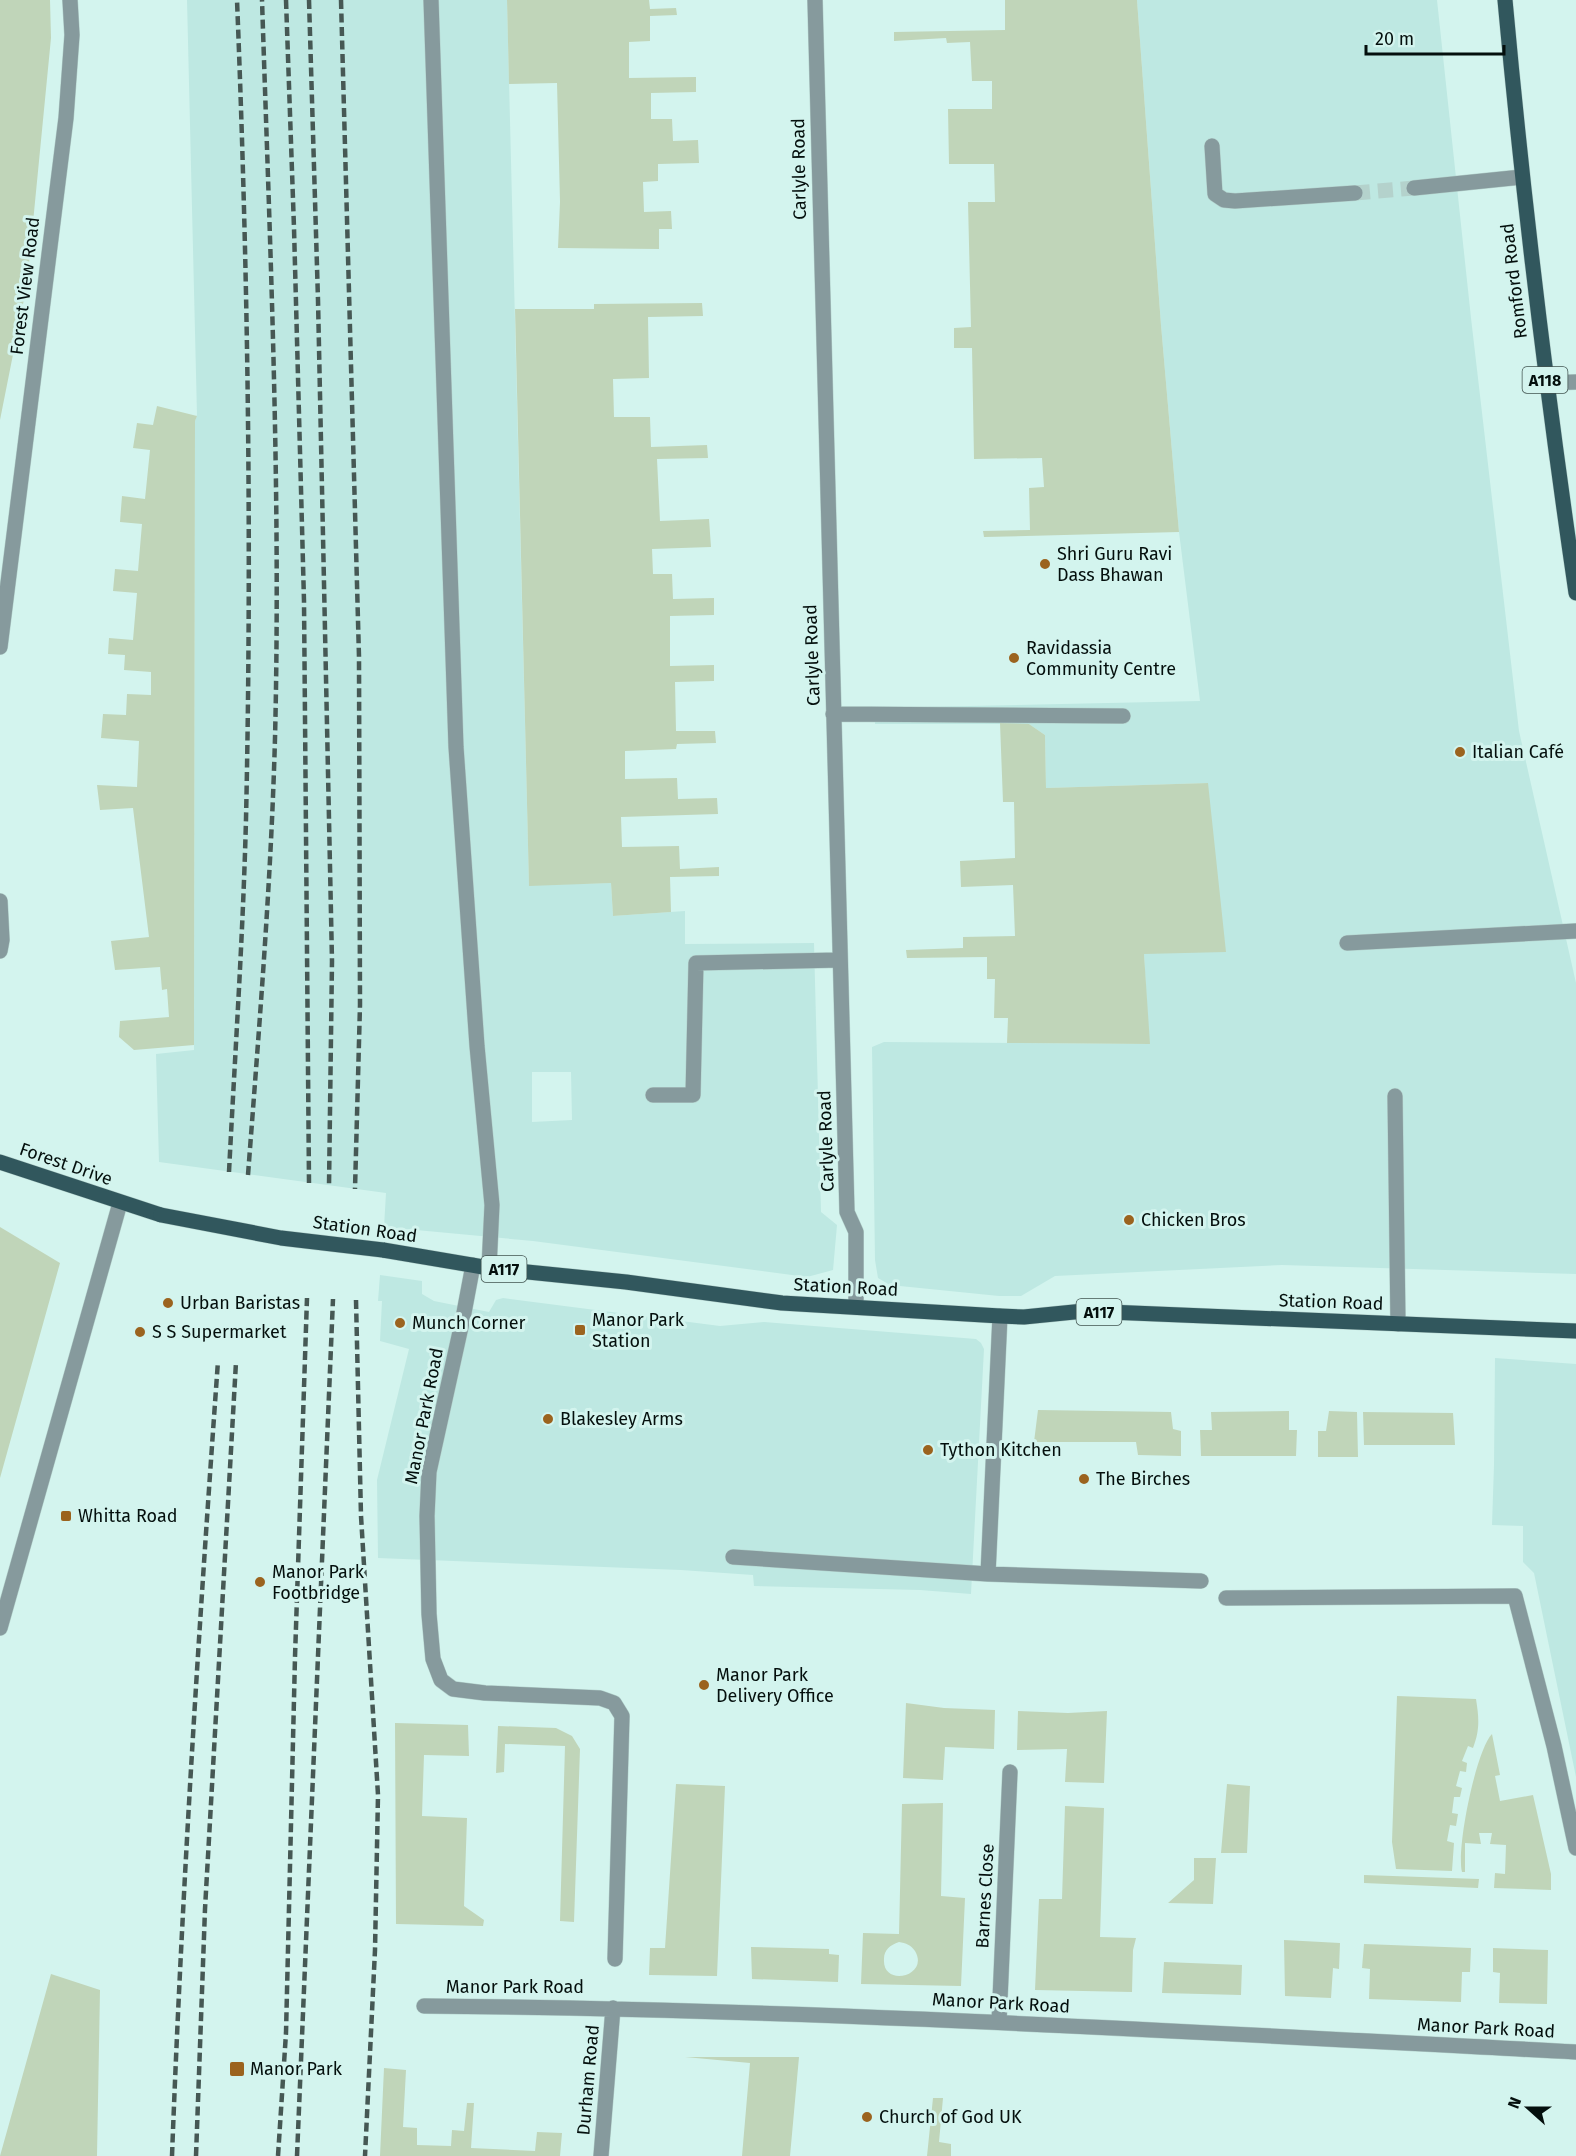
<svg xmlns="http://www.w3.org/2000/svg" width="1576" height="2156" font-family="'Fira Sans',sans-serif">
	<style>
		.built { fill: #bee8e2; fill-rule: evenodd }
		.green { fill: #c0d5b9; fill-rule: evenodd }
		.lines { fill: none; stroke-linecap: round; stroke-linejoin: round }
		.minor-tunnel { stroke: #b4d2cc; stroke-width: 15; stroke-dasharray: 15 8; stroke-linecap: butt }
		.minor-casing { stroke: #b2cfca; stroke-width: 16 }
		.major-casing { stroke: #b2cfca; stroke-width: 16 }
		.minor { stroke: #869a9d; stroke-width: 15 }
		.major { stroke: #31575d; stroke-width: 15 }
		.rail { stroke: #465854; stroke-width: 4.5; stroke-dasharray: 9 4.5; stroke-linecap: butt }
		.major-bridge-casing { stroke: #b2cfca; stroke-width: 16; stroke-linecap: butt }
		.major-bridge { stroke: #31575d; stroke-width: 15 }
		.poi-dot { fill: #9b631e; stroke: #d3f4ee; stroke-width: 2 }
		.labels { text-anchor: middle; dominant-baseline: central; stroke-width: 6; stroke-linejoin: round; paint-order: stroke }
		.shield { fill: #d3f4ee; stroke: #425450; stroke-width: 1.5 }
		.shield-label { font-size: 16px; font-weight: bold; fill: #040f0d }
		.street-label { font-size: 18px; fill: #040f0d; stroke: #d3f4ee }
		.poi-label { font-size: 18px; fill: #040f0d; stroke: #d3f4ee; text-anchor: start }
	</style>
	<rect width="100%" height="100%" fill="#d3f4ee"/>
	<!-- built -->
	<path class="built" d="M187 0H507L529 885 611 883 613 916 685 911V944L814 943 821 1212 837 1225 833 1270 807 1277 533 1241 384 1227 386 1193 159 1162 156 1054 194 1050V1045L195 421 197 415ZM532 1072H571L572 1120 532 1122Z
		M1137 0H1437L1471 318 1519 731 1576 983V1274L1282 1265 1055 1276 1021 1296H999L890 1285 878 1278 875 1260 872 1047 884 1042 1149 1044 1144 954 1208 783 1046 788 1045 735 1029 724H875L876 708 1200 701 1179 532 1161 325Z
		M380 1275 422 1281V1294L434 1301 489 1312 496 1300 503 1298 720 1326 764 1322 976 1339 981 1343 984 1349 971 1594 920 1590 754 1586 753 1575 681 1570 378 1558 377 1480 409 1349 380 1341 382 1301H378Z
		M1495 1358 1576 1364V1777L1534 1573 1523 1562V1526L1492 1525 1494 1465Z"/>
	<!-- green -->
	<path class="green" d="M0 0H50L51 38 27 284 0 420Z
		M507 0H649L650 9 676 8 677 15 650 16V41L629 42V78L696 77V92L651 93V119H672L673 141 698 140 699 163 658 164V181L643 182 644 212 671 211 672 229H659V249L558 248 560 202 557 83 509 84Z
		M1005 0H1137L1161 325 1179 532 984 537 983 531 1030 530 1029 488 1044 487 1042 458 974 459 972 348H954V328L971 327 968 202H995L994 164H949L948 109H992V81H972L970 42 947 43 946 38 894 41V32L1005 30Z
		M702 303 703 316 648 317 649 378 613 379 614 417H650L651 447 707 445 708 458 657 459 660 521 709 519 711 547 652 549 653 574H672L673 599 714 598V615L670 616V666L714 665V681L675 682 676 731H715L716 743 677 744 676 749 625 751V779L677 778 678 799 717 798 718 814 621 817 622 847 679 846 680 869 719 867V876L670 877 671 912 613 916 611 883 529 886 515 309H594V304Z
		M157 406 197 416 195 421 194 1045 134 1050 119 1037 120 1021 169 1017 167 989 162 990 160 967 115 970 111 941 149 937 133 808 100 810 97 785 137 787 139 741 101 738 103 714 126 715 127 694 151 695V672L124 670 125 655 108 654 109 638 133 640 137 593 113 591 115 569 138 571 142 524 120 522 122 496 145 499 150 450 133 448 137 423 153 425Z
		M1000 723 1029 724 1045 735 1046 788 1208 783 1226 952 1144 954 1150 1044 1007 1043 1008 1018H994L995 979H987V957L907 958 906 950 963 948V937L1015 936 1013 885 961 887 960 861 1015 858 1014 802H1003Z
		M0 1227 60 1263 0 1478Z
		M1038 1410 1171 1412 1173 1429 1181 1431V1456L1138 1455 1136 1442H1034Z
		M1289 1411V1430H1297L1296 1456H1201L1200 1430H1212L1211 1412Z
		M1329 1411 1357 1412 1358 1457H1318V1431H1326Z
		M1363 1412 1453 1413 1455 1445H1364Z
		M1397 1696 1476 1699C1479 1718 1480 1730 1473 1748L1468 1746 1462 1761 1467 1763 1466 1772 1460 1771 1456 1786 1462 1788 1460 1797H1454L1452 1813 1458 1814 1456 1826 1450 1825 1447 1841 1454 1843 1452 1871 1396 1869 1392 1842Z
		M906 1703 944 1708 995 1710 994 1749 945 1747 943 1780 903 1778Z
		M1018 1711 1068 1713 1107 1711 1104 1783 1065 1782 1067 1749 1017 1750Z
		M395 1723 468 1725 469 1756 424 1755 422 1816 467 1818 464 1906 484 1920 483 1926 396 1924Z
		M498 1726 556 1728 572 1736 580 1749 574 1922 560 1921 565 1746 505 1744 504 1772 496 1773Z
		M1492 1734 1500 1775 1495 1776 1500 1801 1533 1795 1551 1874V1890L1494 1888 1495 1873 1505 1874 1506 1845 1490 1844 1492 1833H1479L1481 1844 1465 1843V1872H1462C1456 1849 1476 1750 1492 1734Z
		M676 1784 725 1786 717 1976 649 1975 650 1948H665Z
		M1227 1784 1250 1786 1247 1853H1221Z
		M943 1803 941 1896 965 1898 961 1986 861 1984 863 1933 899 1934 902 1804ZM899 1942C906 1943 911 1945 915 1951 930 1976 882 1988 884 1959 884 1950 890 1945 899 1942Z
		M1065 1806 1104 1808 1100 1937 1136 1938 1133 1950 1132 1992 1035 1990 1039 1899H1062Z
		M1194 1858H1216L1213 1904 1168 1903 1194 1880Z
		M1364 1875 1479 1879 1478 1888 1364 1883Z
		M1284 1940 1340 1943 1339 1969 1333 1968 1331 1998 1285 1996Z
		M1364 1944 1471 1948 1470 1972H1462L1461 2002 1369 1999 1370 1969 1362 1968Z
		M751 1947 829 1949V1954L839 1955 838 1982 752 1979Z
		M1493 1948 1548 1950 1547 2004 1499 2003 1500 1973 1493 1972Z
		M1164 1962 1242 1965 1241 1995 1162 1993Z
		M51 1974 100 1990 97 2156H0Z
		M685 2057H799L790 2156H742L750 2063Z
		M384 2068 406 2070 403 2127 417 2128V2145L451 2146 452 2130 464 2131 467 2103H474L471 2148 535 2151 537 2132 562 2133 560 2156H380Z
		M933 2098H943L939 2142 951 2144V2156H927Z"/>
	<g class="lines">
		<!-- minor-tunnel -->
		<path class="minor-tunnel" d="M1355 193 1414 188"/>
		<!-- minor casing -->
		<g class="minor-casing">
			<path id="minor" d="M431 0 456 747 477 1046 492 1205 489 1268
				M815 0 847 1212 856 1232V1307
				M1212 146 1215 194 1224 200 1235 201 1355 193
				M1414 188 1522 177
				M1546 383 1576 382
				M0 647 66 118 72 35 70 0
				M833 714 1123 716
				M0 901 2 940 0 951
				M1347 943 1576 931
				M653 1095H693L696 963 840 960
				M1395 1096 1398 1324
				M473 1265 463 1318 429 1472 427 1516 429 1614 433 1659 441 1680 453 1689 485 1693 600 1698 614 1703 622 1716 615 1959
				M733 1557 988 1574 1201 1581
				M988 1574 1000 1316
				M1226 1598 1515 1596 1554 1746 1576 1848
				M0 1628 120 1203
				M424 2006C808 2009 1192 2032 1576 2052
				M999 2022 1010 1772
				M601 2156 613 2008"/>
		</g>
		<!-- major casing -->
		<g class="major-casing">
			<path id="major" d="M1505 0C1523 198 1547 395 1576 593
				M0 1162 161 1215
				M383 1250 489 1268 626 1282 782 1303 1000 1316 1024 1317 1084 1311 1576 1331"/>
		</g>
		<!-- minor -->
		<use href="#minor" class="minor"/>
		<!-- major -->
		<use href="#major" class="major"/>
		<!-- rail -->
		<path class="rail" d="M286 0 294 228 304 601 309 1183
			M309 0 318 300 332 961 329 1186
			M341 0 359 657 360 1005 355 1189
			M229 1172C235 1054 243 936 246 819 252 546 248 273 237 0
			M248 1175C259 1029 271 884 275 738 281 492 270 246 262 0
			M356 1300 361 1516 378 1795 375 1950 365 2156
			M172 2156C182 1891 199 1626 218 1361
			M196 2156 205 1909 236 1362
			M278 2156 286 2033 295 1657 307 1298
			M297 2156 333 1299"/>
		<!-- major-bridge casing -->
		<g class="major-bridge-casing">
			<path id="major-bridge" d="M161 1215 281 1238 383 1250"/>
		</g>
		<!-- major-bridge -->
		<use href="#major-bridge" class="major-bridge"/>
	</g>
	<!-- markers -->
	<g class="poi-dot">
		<circle cx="1045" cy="564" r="6"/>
		<circle cx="1014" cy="658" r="6"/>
		<circle cx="1460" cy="752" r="6"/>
		<circle cx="1129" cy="1220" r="6"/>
		<circle cx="168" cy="1303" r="6"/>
		<circle cx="400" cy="1323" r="6"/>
		<rect x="574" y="1324" width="12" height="12" rx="3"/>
		<circle cx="140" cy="1332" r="6"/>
		<circle cx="548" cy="1419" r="6"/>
		<circle cx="928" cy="1450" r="6"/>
		<circle cx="1084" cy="1479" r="6"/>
		<rect x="60" y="1510" width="12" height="12" rx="3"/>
		<circle cx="260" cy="1582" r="6"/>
		<circle cx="704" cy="1685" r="6"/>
		<rect x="229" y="2061" width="16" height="16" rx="3"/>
		<circle cx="867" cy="2117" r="6"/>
	</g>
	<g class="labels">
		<!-- shield labels -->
		<g class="shield">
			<rect x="1522.5" y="367" width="45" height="26" rx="4.5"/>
			<rect x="481.5" y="1256" width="45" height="26" rx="4.5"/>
			<rect x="1076.5" y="1299" width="45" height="26" rx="4.5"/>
		</g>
		<g class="shield-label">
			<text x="1545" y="380">A118</text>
			<text x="504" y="1269">A117</text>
			<text x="1099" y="1312">A117</text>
		</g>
		<!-- street labels -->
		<g class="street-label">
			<text transform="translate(799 169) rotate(-91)">Carlyle Road</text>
			<text transform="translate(1514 281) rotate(-97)">Romford Road</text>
			<text transform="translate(25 286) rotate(-83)">Forest View Road</text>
			<text transform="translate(812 655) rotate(-92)">Carlyle Road</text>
			<text transform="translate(826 1141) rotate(-92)">Carlyle Road</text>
			<text transform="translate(66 1164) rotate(19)">Forest Drive</text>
			<text transform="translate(365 1229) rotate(8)">Station Road</text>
			<text transform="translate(846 1287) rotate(3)">Station Road</text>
			<text transform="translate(1331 1302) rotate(2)">Station Road</text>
			<text transform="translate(424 1416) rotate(-79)">Manor Park Road</text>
			<text transform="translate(985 1896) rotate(-87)">Barnes Close</text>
			<text x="515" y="1987">Manor Park Road</text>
			<text transform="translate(1001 2003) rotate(3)">Manor Park Road</text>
			<text transform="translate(1486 2028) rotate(3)">Manor Park Road</text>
			<text transform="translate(588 2080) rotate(-85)">Durham Road</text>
		</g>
		<!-- poi labels -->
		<g class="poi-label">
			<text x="1057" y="554">Shri Guru Ravi<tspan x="1057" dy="21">Dass Bhawan</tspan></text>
			<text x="1026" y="648">Ravidassia<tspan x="1026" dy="21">Community Centre</tspan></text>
			<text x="1472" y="752">Italian Café</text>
			<text x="1141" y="1220">Chicken Bros</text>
			<text x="180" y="1303">Urban Baristas</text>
			<text x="592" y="1320">Manor Park<tspan x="592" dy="21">Station</tspan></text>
			<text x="412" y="1323">Munch Corner</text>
			<text x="152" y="1332">S S Supermarket</text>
			<text x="560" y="1419">Blakesley Arms</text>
			<text x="940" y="1450">Tython Kitchen</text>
			<text x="1096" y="1479">The Birches</text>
			<text x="78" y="1516">Whitta Road</text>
			<text x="272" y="1572">Manor Park<tspan x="272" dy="21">Footbridge</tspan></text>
			<text x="716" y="1675">Manor Park<tspan x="716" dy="21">Delivery Office</tspan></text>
			<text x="250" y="2069">Manor Park</text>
			<text x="879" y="2117">Church of God UK</text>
		</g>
	</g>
	<!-- north arrow -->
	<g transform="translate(1528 2108) rotate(291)" stroke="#d3f4ee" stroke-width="4.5" paint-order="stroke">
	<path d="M0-4.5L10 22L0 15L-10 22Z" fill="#040f0d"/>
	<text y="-9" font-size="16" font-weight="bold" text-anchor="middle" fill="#040f0d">N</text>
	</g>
	<!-- scale -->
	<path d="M1366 45v9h138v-9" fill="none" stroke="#040f0d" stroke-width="3"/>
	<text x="1375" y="45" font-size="18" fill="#040f0d" stroke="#d3f4ee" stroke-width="4.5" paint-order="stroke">20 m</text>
</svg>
